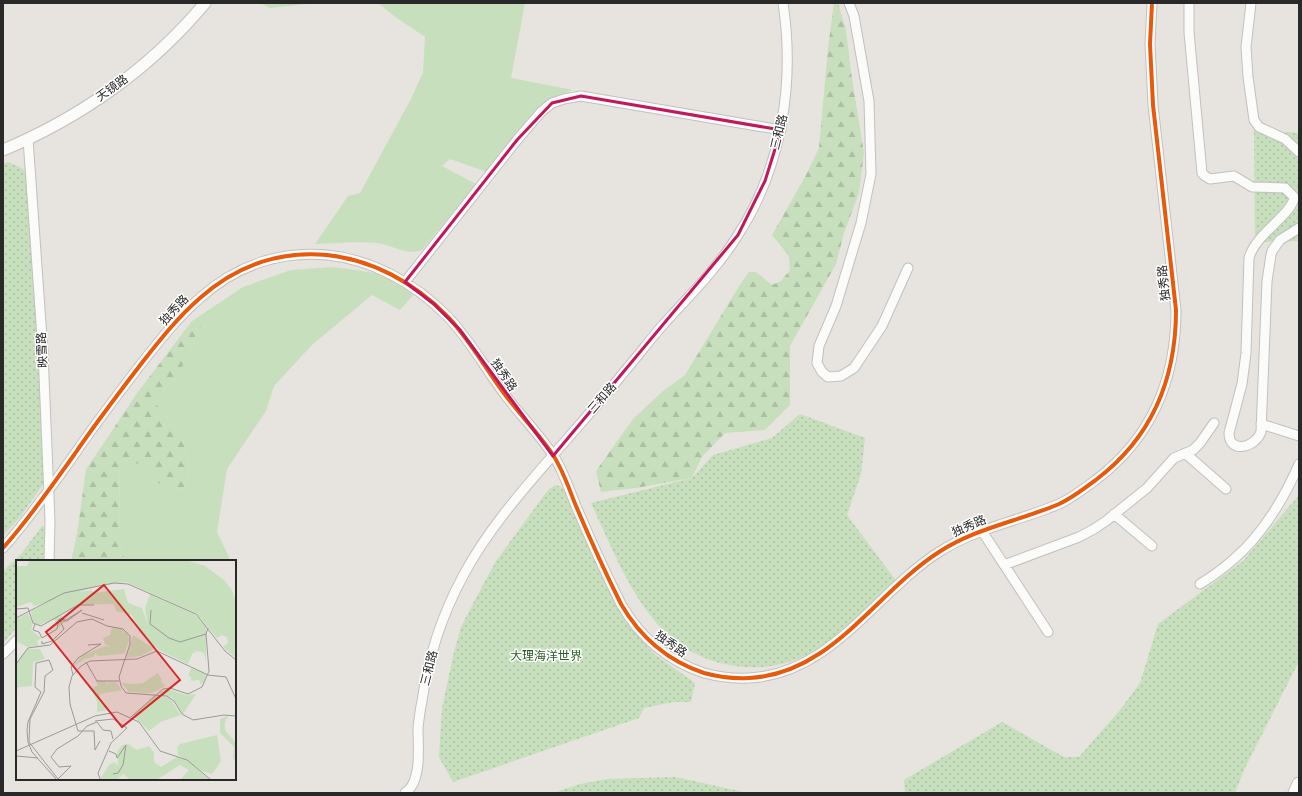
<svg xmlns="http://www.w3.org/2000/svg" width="1302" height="796" font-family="'Varela Round','Noto Sans SC',sans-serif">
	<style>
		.grass { fill: #c7dfbc }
		.forest { fill: url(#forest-firs) }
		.park { fill: url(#park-dots) }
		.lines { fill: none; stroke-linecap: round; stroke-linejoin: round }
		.minor-casing { stroke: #c1c0c0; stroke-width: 11 }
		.tertiary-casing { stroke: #c1c0c0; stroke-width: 13 }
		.secondary-casing { stroke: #c1c0c0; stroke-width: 15 }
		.minor { stroke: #fbfbfa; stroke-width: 9 }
		.tertiary { stroke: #fbfbfa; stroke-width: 11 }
		.secondary { stroke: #fbfbfa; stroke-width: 13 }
		.cycleway-casing { stroke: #fff; stroke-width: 6 }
		.cycleway { stroke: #e8590c; stroke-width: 4 }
		.marked { fill: none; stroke: #c2185b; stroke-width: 3; stroke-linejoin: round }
		.labels { text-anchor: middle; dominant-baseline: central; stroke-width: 3; stroke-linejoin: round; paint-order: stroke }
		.street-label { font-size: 12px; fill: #292929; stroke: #fff }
		.park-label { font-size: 12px; fill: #285e21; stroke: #fff }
		.inset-road { fill: none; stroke: #9b9997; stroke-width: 1 }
		.view { fill: #d62828; fill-opacity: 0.15; stroke: #d62828; stroke-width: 2 }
		.inset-edge { fill: none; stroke: #292929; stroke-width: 2 }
	</style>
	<defs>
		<pattern id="forest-firs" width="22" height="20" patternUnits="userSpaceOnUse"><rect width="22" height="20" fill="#c7dfbc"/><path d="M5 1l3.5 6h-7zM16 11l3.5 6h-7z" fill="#abbfa2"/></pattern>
		<pattern id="park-dots" width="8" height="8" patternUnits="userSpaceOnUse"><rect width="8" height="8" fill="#c7dfbc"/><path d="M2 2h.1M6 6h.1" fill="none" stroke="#abbfa2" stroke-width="1.8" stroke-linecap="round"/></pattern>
	</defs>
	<rect width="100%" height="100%" fill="#e7e4e0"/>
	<!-- grass -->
	<path class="grass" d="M260 3H316L270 8Z
		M378 3H525L511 78 573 90 556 96 546 103 487 172 450 159 442 166 476 184 422 250C406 256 393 245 377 243 357 241 335 243 315 244L348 196 360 193 412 97 423 72 425 37 394 16Z
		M334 267 376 273 416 292 400 310 372 295 312 345 274 386 266 411 227 469 217 532 229 557V561H125L120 539 119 455 148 468 155 482 183 491 190 467 183 440 154 401 180 372 201 326 192 321 243 287 291 270Z"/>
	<!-- forest -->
	<path class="forest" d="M834 3H838L846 30 851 72 864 153 859 193 844 233 836 264 790 346V405L765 430 725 433 702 457 692 478 636 488 601 492 596 471 633 419 663 391 685 375 741 283 749 272H756L772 285 781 281 790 270 789 256 772 235 805 177 819 148 828 48Z
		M192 321 201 326 180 372 154 401 183 440 190 467 183 491 155 482 148 468 119 456 120 539 125 561H71L77 534 86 469 108 437 137 393Z"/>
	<!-- park -->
	<path class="park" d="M1254 130 1299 133V241L1255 242Z
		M8 162 28 171 49 455 44 483 21 516 3 536V164Z
		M800 414 865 438 861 474 847 515 897 582C877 600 857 617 837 634 831 639 825 644 818 649 797 662 770 669 745 667 652 660 625 575 591 503L692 478 713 455 772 438Z
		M555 485 559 486 565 490 607 582 629 626 654 654 695 683 691 702H673L644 708 639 718 453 782 439 757 442 708 454 652 461 627 477 596 496 561 548 490Z
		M1299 495V661L1244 770 1235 793H905L904 780 1002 722 1064 757H1079L1120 710 1140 683 1158 624 1243 561Z
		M42 526 47 527 49 561H17V627L3 643V571L21 554Z
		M675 777 749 793H553L580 784 607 779Z"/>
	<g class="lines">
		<!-- minor casing -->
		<g class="minor-casing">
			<path id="minor" d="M849 3 854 16 869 101 871 174 861 223 836 306 819 346 817 363 822 372 828 377 841 376 854 368 882 326 908 268
				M1189 3V32L1202 173 1205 176 1210 179 1234 176 1252 187 1285 188 1294 197C1293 214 1255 234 1249 258L1246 353 1242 384 1229 433C1229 454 1255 448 1261 432L1267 281 1271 255 1272 251 1280 240 1299 228
				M1251 3 1246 47 1248 77 1254 120 1259 127 1285 139 1299 152
				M28 139 43 352 50 521 49 561
				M405 282 517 140 541 112 552 103 564 99 581 96 781 130
				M1261 424 1299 436
				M1185 453 1226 489
				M1114 514 1152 546
				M982 531 1048 632
				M3 548C29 519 51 487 74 455 95 424 118 394 141 364 159 341 178 317 200 298 277 229 379 246 448 317 471 341 486 370 506 396 521 416 539 434 553 455 563 470 569 489 576 506 590 539 605 572 621 604 640 637 668 661 704 673 719 677 734 679 749 678 832 674 875 593 939 552 976 528 1019 521 1059 504 1072 498 1085 488 1097 479 1152 437 1176 378 1176 310L1153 105 1150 44 1152 3
				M1004 565 1079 537 1094 529 1106 521 1147 488 1174 458 1193 450 1200 443 1214 423
				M1200 584C1213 576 1224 568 1235 558 1262 535 1285 497 1299 464
				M3 654 17 640
				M405 793C407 791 410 789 411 787 421 773 418 745 418 728 419 719 420 710 422 701 428 658 442 615 463 576 490 525 530 482 568 438 587 416 606 395 624 372 637 357 649 341 662 326 688 297 717 269 738 235 782 167 795 83 783 3"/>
		</g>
		<!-- tertiary casing -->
		<g class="tertiary-casing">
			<path id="tertiary" d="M3 150C80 118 151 68 205 3"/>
		</g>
		<!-- secondary casing -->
		<g class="secondary-casing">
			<path id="secondary" d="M1295 793 1299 784"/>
		</g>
		<!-- minor -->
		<use href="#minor" class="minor"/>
		<!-- tertiary -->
		<use href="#tertiary" class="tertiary"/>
		<!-- secondary -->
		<use href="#secondary" class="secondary"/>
		<!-- cycleway casing -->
		<g class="cycleway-casing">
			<path id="cycleway" d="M3 548C29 519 51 487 74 455 95 424 118 394 141 364 159 341 178 317 200 298 277 229 379 246 448 317 471 341 486 370 506 396 521 416 539 434 553 455 563 470 569 489 576 506 590 539 605 572 621 604 640 637 668 661 704 673 719 677 734 679 749 678 832 674 875 593 939 552 976 528 1019 521 1059 504 1072 498 1085 488 1097 479 1152 437 1176 378 1176 310L1153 105 1150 44 1152 3"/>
		</g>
		<!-- cycleway -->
		<use href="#cycleway" class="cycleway"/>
	</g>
	<!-- marked area -->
	<path class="marked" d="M581 96 781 130 765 181 738 235 553 456 460 330 434 304 405 282 517 140 552 103Z"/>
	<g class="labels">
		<!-- street labels -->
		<g class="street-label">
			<text transform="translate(112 88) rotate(-36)">天镜路</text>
			<text transform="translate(779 132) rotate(-76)">三和路</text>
			<text transform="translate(1164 283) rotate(-96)">独秀路</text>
			<text transform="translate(174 310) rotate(-47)">独秀路</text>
			<text transform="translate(42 350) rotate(-93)">映雪路</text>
			<text transform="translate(504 375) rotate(56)">独秀路</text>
			<text transform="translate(602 398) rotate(-49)">三和路</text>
			<text transform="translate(969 526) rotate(-23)">独秀路</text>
			<text transform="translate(671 644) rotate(35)">独秀路</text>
			<text transform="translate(429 668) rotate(-76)">三和路</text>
		</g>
		<!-- park labels -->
		<g class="park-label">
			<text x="546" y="656">大理海洋世界</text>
		</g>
	</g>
	<!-- overview -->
	<g transform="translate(16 560)">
		<rect width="220" height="220" fill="#e7e4e0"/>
		<path d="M13 1H173L189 6 208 20 216 30 220 44V98L207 87 212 83 211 77 206 75 201 78 180 53 110 22 79 27 18 46 15 42 0 47V6H11ZM192 18 200 26 190 38 181 39ZM11 89H24L29 99 17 102 16 126 3 127 0 130V103ZM175 108 189 114 190 118 185 125 183 120 175 121V117L172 116ZM142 113 147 122 143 120 133 132 128 128 127 132H113L103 120 106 123 118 124 127 123ZM79 120 90 121 92 125V121L100 122 106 130 84 134V140L92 150 81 152V141L75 129 82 125ZM213 155 209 162V170L220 183V202L217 198 218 187 204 173V159ZM112 184 121 190 133 186 138 193V202L145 207 161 197 171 201 193 219H165L173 210 164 205 142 219H113L107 214 102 219H84L93 205 98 202 102 205 101 192 106 185Z" fill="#c7dfbc" fill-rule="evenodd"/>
		<path d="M191 18 199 21 200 26 189 41 181 44V39ZM202 51 204 55 196 60 194 65 192 64 189 60ZM89 86 100 88 107 94 82 96 79 93 78 97 69 99 56 107 67 95ZM143 120 150 126 136 133H118L126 132 131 125 133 131Z" fill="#c7dfbc"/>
		<path d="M108 29 112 43 126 48 131 63 129 48 134 34 177 53 190 66V101L188 93 181 91 176 94 172 104 143 90 123 72 116 55 100 51 98 44 61 45 45 55 50 61 42 68 38 59 23 65 17 62 15 51 46 35 76 30 77 33ZM12 53 17 64 15 70 25 78 21 81 23 86 11 87 0 81V59ZM96 67 105 69 112 74 113 81 108 94 89 84 87 78 94 75ZM117 75 137 88 136 90 125 96 110 98ZM151 129 170 135 180 134 167 154 156 137 142 133ZM139 135 153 137 165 155 145 162 133 171 117 155ZM201 175 205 201 196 214 186 211 162 195 161 187 164 184Z" fill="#c7dfbc"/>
		<path class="inset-road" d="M0 49 12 48 17 63 25 66 62 45H78M135 50 134 64 153 78 164 82 190 74M66 53 88 60M0 58 48 33 98 23 112 24 180 54 209 91 220 100M19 64 17 70 23 72 26 78 41 69 43 59 50 60 66 50 51 61H44L48 69 36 81 26 84V81M70 102 81 121H103M0 104 12 88 34 85 61 62 76 59 91 66 107 69 114 76V84L103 117 105 126 110 133 151 136 158 141 166 154 177 160 208 155 220 156M57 115 55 107 62 98 85 84 72 85M115 157 147 129 154 128 172 134 186 127 193 111 190 74 192 68M79 161 97 159 111 168 95 183 82 213 84 219M84 181 79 190 78 171H62L54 144 53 127 56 116 65 106 74 101 121 99 141 91 192 115 210 117 220 139M0 191 79 156 101 152 123 162 144 191 171 200 194 219M93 191 100 194 101 198 110 185 107 205 102 213 97 214M0 196 22 198M40 219 16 192 12 182 11 170 12 162 25 132 19 127 20 103 33 100 37 110 29 116 28 132 14 159 13 182 42 219 55 206 43 207 35 197 41 189 62 176 71 166 81 162 87 170 95 171 97 179"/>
		<path class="view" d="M88 25 164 120 106 167 30 72Z"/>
		<rect width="220" height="220" class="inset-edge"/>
	</g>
	<!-- border -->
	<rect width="1302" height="796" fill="none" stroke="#292929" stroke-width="8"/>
</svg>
